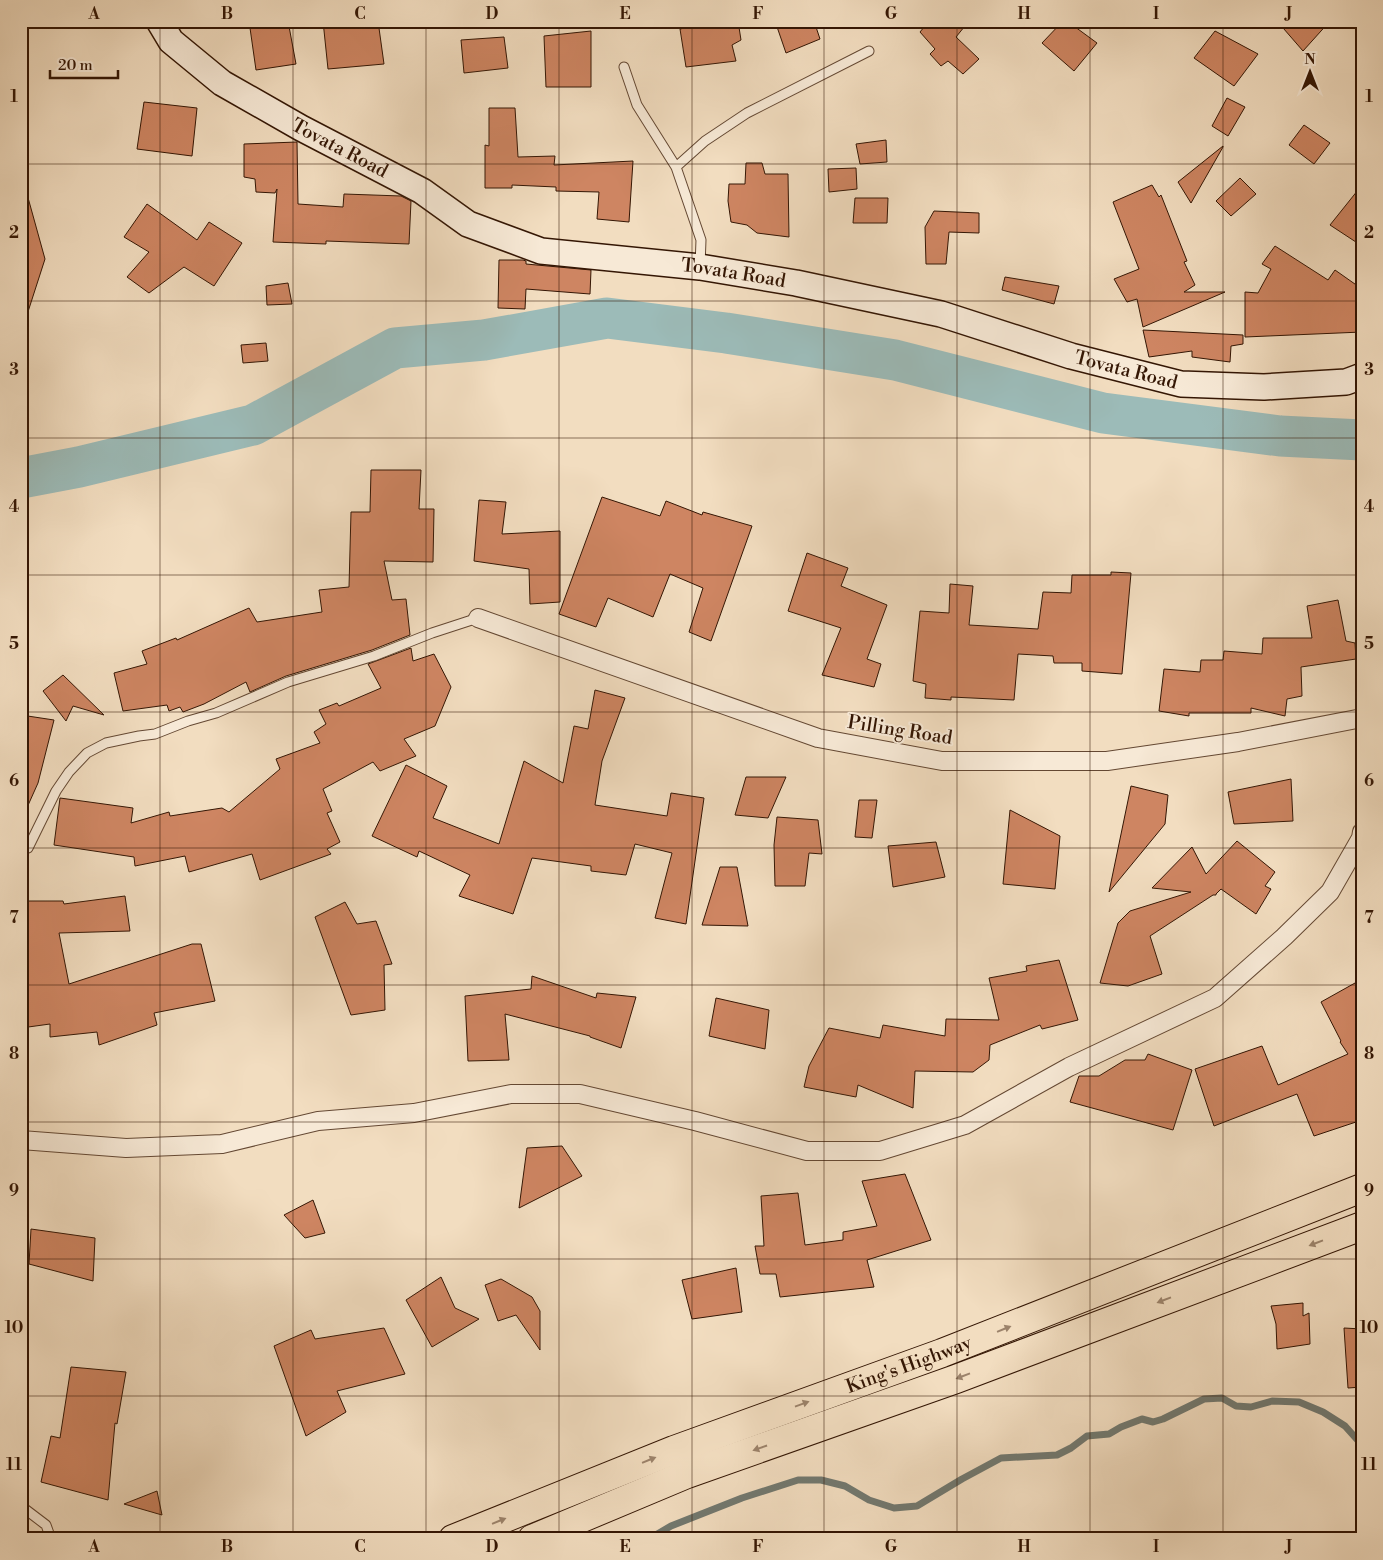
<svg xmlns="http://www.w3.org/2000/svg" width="1383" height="1560" font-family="'Libre Bodoni',serif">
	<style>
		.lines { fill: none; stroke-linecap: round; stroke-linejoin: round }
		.stream { stroke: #727970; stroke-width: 7 }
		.river { stroke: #9cbbb8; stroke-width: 41 }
		.building { fill: #ce8562; stroke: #341604 }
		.lane-casing { stroke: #644833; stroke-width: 11 }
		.street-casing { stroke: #644833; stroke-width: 20 }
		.secondary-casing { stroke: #341604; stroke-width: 28 }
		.highway-casing { stroke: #341604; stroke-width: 30 }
		.lane { stroke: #f7e9d6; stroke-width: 9 }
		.street { stroke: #f7e9d6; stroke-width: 18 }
		.secondary { stroke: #f7e9d6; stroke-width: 25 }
		.highway { stroke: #f2ddc0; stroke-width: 28 }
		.oneway { fill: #9c836b }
		.grid { fill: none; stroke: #341604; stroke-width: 1; stroke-opacity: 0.55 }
		.labels { text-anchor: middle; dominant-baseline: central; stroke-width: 4; stroke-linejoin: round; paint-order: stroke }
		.street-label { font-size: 19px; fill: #341604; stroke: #f7e9d6 }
		.neatline { fill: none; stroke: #341604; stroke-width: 2 }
		.grid-label { font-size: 16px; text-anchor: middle; font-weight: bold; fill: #341604 }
	</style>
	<rect width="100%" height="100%" fill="#f2ddc0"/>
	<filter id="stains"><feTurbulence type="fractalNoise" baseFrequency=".004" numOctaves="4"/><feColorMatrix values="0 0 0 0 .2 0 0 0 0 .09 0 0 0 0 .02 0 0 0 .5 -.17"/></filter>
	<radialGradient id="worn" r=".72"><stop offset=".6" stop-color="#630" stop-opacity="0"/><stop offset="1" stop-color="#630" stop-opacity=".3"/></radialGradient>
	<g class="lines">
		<!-- stream -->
		<path class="stream" d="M649 1539 671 1526 742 1498 798 1480H821L845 1486 869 1500 894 1508 917 1506 962 1479 1001 1458 1057 1455 1071 1448 1087 1436 1109 1434 1121 1427 1142 1419 1153 1422 1163 1419 1204 1399 1222 1398 1236 1406 1251 1407 1272 1401 1299 1402 1323 1412 1345 1426 1362 1445"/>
		<!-- river -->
		<path class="river" d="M21 478 79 467 253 425 395 348 484 340 607 318 726 333 895 360 1103 413 1280 436 1362 440"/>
	</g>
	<!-- building -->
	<path class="building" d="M249 21H288L296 64 256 70Z
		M323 21H378L384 64 328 69Z
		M717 21H738L741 40 732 45 736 61 686 67 680 29Z
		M775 21H814L820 39 786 53Z
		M929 21H969L956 37 979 59 963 74 948 61 941 66 930 54 935 49 920 32Z
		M1063 21H1067L1097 43 1074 71 1042 43Z
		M1277 21H1330L1303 51Z
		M591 31V87H546L544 36Z
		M1215 31 1258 54 1234 86 1194 58Z
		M504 37 508 68 464 73 461 40Z
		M1227 98 1245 107 1228 136 1212 126Z
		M144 102 197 108 192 156 137 149Z
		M489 108H515L518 157 555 156 554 165 633 161 629 222 597 219 599 192 556 191V187L512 185V188H485V145L489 146Z
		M1304 125 1330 143 1314 164 1289 145Z
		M886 140 887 162 860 164 856 144Z
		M297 142 298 204 343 207 344 194 401 196 411 201 409 244 326 241V244L273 242 277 189 275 193 256 192 255 179 244 177V144Z
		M1223 146V147L1191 203 1178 182Z
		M746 163H762L765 174H788L789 237 757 233 747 225 731 222 728 201 729 184H745Z
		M856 168 857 189 829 192 828 169Z
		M1240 178 1256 194 1231 216 1216 201Z
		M1152 185 1159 197 1161 195 1187 261 1184 262 1195 285 1184 292H1225L1143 327 1137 299 1127 302 1114 279 1139 269 1113 202Z
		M1362 185V246L1330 225Z
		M27 194 45 259 25 321 21 320V195Z
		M855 198H888L887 223H853Z
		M147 204 197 240 209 222 242 243 214 286 184 267 149 293 127 277 149 252 124 237Z
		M934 211 979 213V233L949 232 946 264H926L925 227Z
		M1275 246 1328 280 1335 270 1362 289V332L1245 337V292L1258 293 1271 269 1262 264Z
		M499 260H523L526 261V264L591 270 590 294 526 289 525 309 498 308Z
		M1005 277 1059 286 1054 304 1002 290Z
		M288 283 292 304 267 305 266 286Z
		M1143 330 1243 335V344L1231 346 1230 362 1192 357V351L1149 357Z
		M266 343 268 361 243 363 241 345Z
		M371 470H421L419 509H434L433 562 384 561 392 600 406 599 410 635 372 650 286 676 250 692 246 682 204 704 183 712 180 707 169 711 167 705 123 711 114 673 147 664 142 651 176 638 177 640 249 608 257 622 322 612 319 590 349 587 351 512H370Z
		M602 497 660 516 666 501 702 515 703 512 752 526 711 641 689 632 703 588 670 574 653 617 608 598 596 627 559 614Z
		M479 500 506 502 502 534 560 531V602L530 604 529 569 474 561Z
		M807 553 848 568 841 586 887 605 867 659 881 664 874 687 822 675 841 628 788 611Z
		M1111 572 1131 573 1122 674 1082 671V663H1054L1053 656 1018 654 1014 700 951 697V700L925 698 926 684 913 681 920 611 949 613 950 584 973 586 969 625 1038 629 1043 592 1071 593 1072 575H1111Z
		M1338 600 1346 641 1355 643 1356 659 1301 667 1302 696 1287 699 1285 716 1251 708V713H1189V716L1159 711 1164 669 1200 672 1201 660H1223L1224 651 1262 654 1263 638H1312L1307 606Z
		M411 648 413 661 434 654 451 687 435 726 404 739 416 756 380 771 373 762 323 789 332 811 327 813 340 842 327 849 331 854 260 880 252 854 189 872 185 856 135 866 134 857 54 845 60 798 133 808 131 823 169 812 170 816 222 808 229 812 280 769 276 759 320 743 314 732 326 724 319 710 337 703 339 706 381 688 368 664Z
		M63 675 104 715 73 706 66 721 43 691Z
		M595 690 625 698 602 761 595 805 667 816 671 793 704 798 686 924 655 918 672 853 635 844 626 875 591 871V866L532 858 513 914 459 896 470 875 419 851 417 857 372 836 406 765 447 786 433 818 499 844 524 761 563 783 574 726 588 729Z
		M21 715 54 720 38 783 21 821Z
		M746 777H786L768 818 735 815Z
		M1291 779 1293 821 1234 824 1228 792Z
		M1131 786 1168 795 1165 824 1109 892Z
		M859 800H877L872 838 855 837Z
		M1010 810 1060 836 1055 889 1003 884Z
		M777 817 818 820 822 854 809 853 805 886H775L774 845Z
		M1237 841 1275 872 1265 886 1271 889 1256 914 1221 889 1216 894V895H1213L1150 936 1162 974 1128 986 1100 983 1118 923 1130 911 1191 892 1152 888 1192 847 1206 874Z
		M936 842 945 877 893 887 888 846Z
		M720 867H737L748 926 702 925Z
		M125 896 130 931 59 933 69 984 192 944H201L215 1001 154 1013 157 1025 99 1045 97 1032 50 1037V1024L21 1028V901H63L64 904Z
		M345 902 357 924 376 921 392 964 384 965 385 1010 351 1015 315 917Z
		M1059 960 1078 1020 1042 1029 1040 1025 990 1045 989 1060 973 1072 915 1071 913 1108 858 1085 856 1097 804 1087 809 1066 829 1028 880 1038 883 1025 945 1036 946 1019 999 1020 989 978 1027 971 1026 966Z
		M532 976 596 998 597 993 636 997 621 1048 590 1037V1036L505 1014 509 1060 468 1061 465 996 531 989Z
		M1355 983 1362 999V1120L1314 1136 1297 1094 1214 1126 1195 1069 1262 1046 1278 1085 1348 1054 1340 1042 1341 1041 1321 1002Z
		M716 998 769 1010 765 1049 709 1036Z
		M1148 1054 1192 1070 1173 1130 1070 1102 1079 1076H1099L1125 1060H1145Z
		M562 1146 582 1176 519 1208 527 1148Z
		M905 1174 931 1240 867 1260 874 1287 780 1297 776 1274H760L755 1246H764L761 1196 798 1193 805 1245 843 1240V1232L877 1226 862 1181Z
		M313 1200 325 1233 305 1238 284 1215Z
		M31 1229 95 1238 93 1281 29 1264Z
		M736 1268 742 1312 692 1319 682 1280Z
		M441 1277 455 1308 479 1319 432 1347 406 1300Z
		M501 1279 532 1297 540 1311V1350L516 1315 498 1321 485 1285Z
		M1303 1303V1316L1309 1313 1310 1344 1277 1349 1276 1324 1271 1306Z
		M384 1328 405 1374 337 1391 346 1412 306 1436 274 1346 311 1330 315 1339Z
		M1344 1328 1362 1329V1387L1348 1388Z
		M71 1367 126 1372 117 1424 115 1423 108 1500 41 1482 51 1436 60 1438Z
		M157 1491 162 1515 124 1504Z"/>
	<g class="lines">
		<!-- lane casing -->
		<g class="lane-casing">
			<path id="lane" d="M624 67 637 105 676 167
				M700 266 701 240 676 167 705 141 747 113 869 51
				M28 848 56 791 69 772 87 753 106 743 139 736 155 734 188 721 216 713 288 682 374 656 432 633 478 618
				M21 1506 46 1525 51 1539"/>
		</g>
		<!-- street casing -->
		<g class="street-casing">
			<path id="street" d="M478 618 818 738 942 761H1107L1238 742 1362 718
				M21 1140 126 1148 222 1144 318 1121 414 1113 511 1094H580L695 1121 807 1151H880L965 1125 1069 1067 1215 998 1284 937 1330 892 1361 838 1362 832"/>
		</g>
		<!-- secondary casing -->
		<g class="secondary-casing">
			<g id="secondary">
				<path id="s1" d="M159 21 171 41 222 83 301 128 422 191 468 224 541 251 700 267 796 283 941 314 1071 356 1181 384 1264 387 1346 382 1362 376"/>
			</g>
		</g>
		<!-- highway casing -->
		<g class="highway-casing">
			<g id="highway">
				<path id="s2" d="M453 1539 674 1450 942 1353 1362 1188"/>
				<path d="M532 1539 687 1474 956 1379 1362 1226"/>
			</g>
		</g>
		<!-- lane -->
		<use href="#lane" class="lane"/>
		<!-- street -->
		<use href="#street" class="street"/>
		<!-- secondary -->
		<use href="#secondary" class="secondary"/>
		<!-- highway -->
		<use href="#highway" class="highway"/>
	</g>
	<!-- one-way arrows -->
	<defs><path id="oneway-solid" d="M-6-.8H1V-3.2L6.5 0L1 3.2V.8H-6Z" transform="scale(1.25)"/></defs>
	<g class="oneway">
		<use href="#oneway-solid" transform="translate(1316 1243) rotate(159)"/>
		<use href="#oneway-solid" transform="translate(1164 1300) rotate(159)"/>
		<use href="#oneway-solid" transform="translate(1004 1329) rotate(-22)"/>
		<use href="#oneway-solid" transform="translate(963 1376) rotate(159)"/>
		<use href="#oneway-solid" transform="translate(802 1404) rotate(-20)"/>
		<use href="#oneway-solid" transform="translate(760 1448) rotate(161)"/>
		<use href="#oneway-solid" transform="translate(649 1460) rotate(-22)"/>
		<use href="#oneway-solid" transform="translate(499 1521) rotate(-22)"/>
	</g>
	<!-- grid -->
	<path class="grid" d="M160 21V1539M293 21V1539M426 21V1539M559 21V1539M692 21V1539M824 21V1539M957 21V1539M1090 21V1539M1223 21V1539M21 164H1362M21 301H1362M21 438H1362M21 575H1362M21 712H1362M21 848H1362M21 985H1362M21 1122H1362M21 1259H1362M21 1396H1362"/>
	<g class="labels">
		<!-- street labels -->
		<g class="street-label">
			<text stroke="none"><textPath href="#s1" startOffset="224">Tovata Road</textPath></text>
			<text stroke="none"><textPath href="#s1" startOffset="645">Tovata Road</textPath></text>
			<text stroke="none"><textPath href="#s1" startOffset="1050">Tovata Road</textPath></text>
			<text transform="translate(900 730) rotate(9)">Pilling Road</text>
			<text stroke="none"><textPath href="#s2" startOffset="488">King's Highway</textPath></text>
		</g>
	</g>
	<!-- margin -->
	<rect width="1383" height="1560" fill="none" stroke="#f2ddc0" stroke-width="55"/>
	<!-- north arrow -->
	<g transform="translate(1310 72)" stroke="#f7e9d6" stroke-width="4" paint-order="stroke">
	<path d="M0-4L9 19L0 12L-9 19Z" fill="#341604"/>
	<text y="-8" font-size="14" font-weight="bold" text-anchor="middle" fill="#341604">N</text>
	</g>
	<!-- scale -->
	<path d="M50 70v8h68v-8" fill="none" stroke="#341604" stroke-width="2.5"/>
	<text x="58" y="70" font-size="15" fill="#341604" stroke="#f7e9d6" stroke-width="4" paint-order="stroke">20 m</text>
	<rect x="28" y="28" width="1328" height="1504" class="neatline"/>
	<g class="grid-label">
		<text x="94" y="19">A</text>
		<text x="227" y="19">B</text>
		<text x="360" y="19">C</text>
		<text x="492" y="19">D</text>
		<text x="625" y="19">E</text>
		<text x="758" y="19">F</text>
		<text x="891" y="19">G</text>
		<text x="1024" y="19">H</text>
		<text x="1156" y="19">I</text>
		<text x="1289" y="19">J</text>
		<text x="14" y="102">1</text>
		<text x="1369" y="102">1</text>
		<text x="14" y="238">2</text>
		<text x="1369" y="238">2</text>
		<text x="14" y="375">3</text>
		<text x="1369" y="375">3</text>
		<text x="14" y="512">4</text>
		<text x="1369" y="512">4</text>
		<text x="14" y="649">5</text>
		<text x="1369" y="649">5</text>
		<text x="14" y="786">6</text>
		<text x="1369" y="786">6</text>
		<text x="14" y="923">7</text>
		<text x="1369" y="923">7</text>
		<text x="14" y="1059">8</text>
		<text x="1369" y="1059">8</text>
		<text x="14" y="1196">9</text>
		<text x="1369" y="1196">9</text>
		<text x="14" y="1333">10</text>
		<text x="1369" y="1333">10</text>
		<text x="14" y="1470">11</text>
		<text x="1369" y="1470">11</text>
		<text x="94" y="1552">A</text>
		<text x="227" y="1552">B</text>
		<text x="360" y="1552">C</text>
		<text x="492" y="1552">D</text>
		<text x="625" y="1552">E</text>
		<text x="758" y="1552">F</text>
		<text x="891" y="1552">G</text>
		<text x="1024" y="1552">H</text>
		<text x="1156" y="1552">I</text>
		<text x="1289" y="1552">J</text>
	</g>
	<rect width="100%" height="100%" filter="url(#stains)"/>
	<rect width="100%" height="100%" fill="url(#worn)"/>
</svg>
